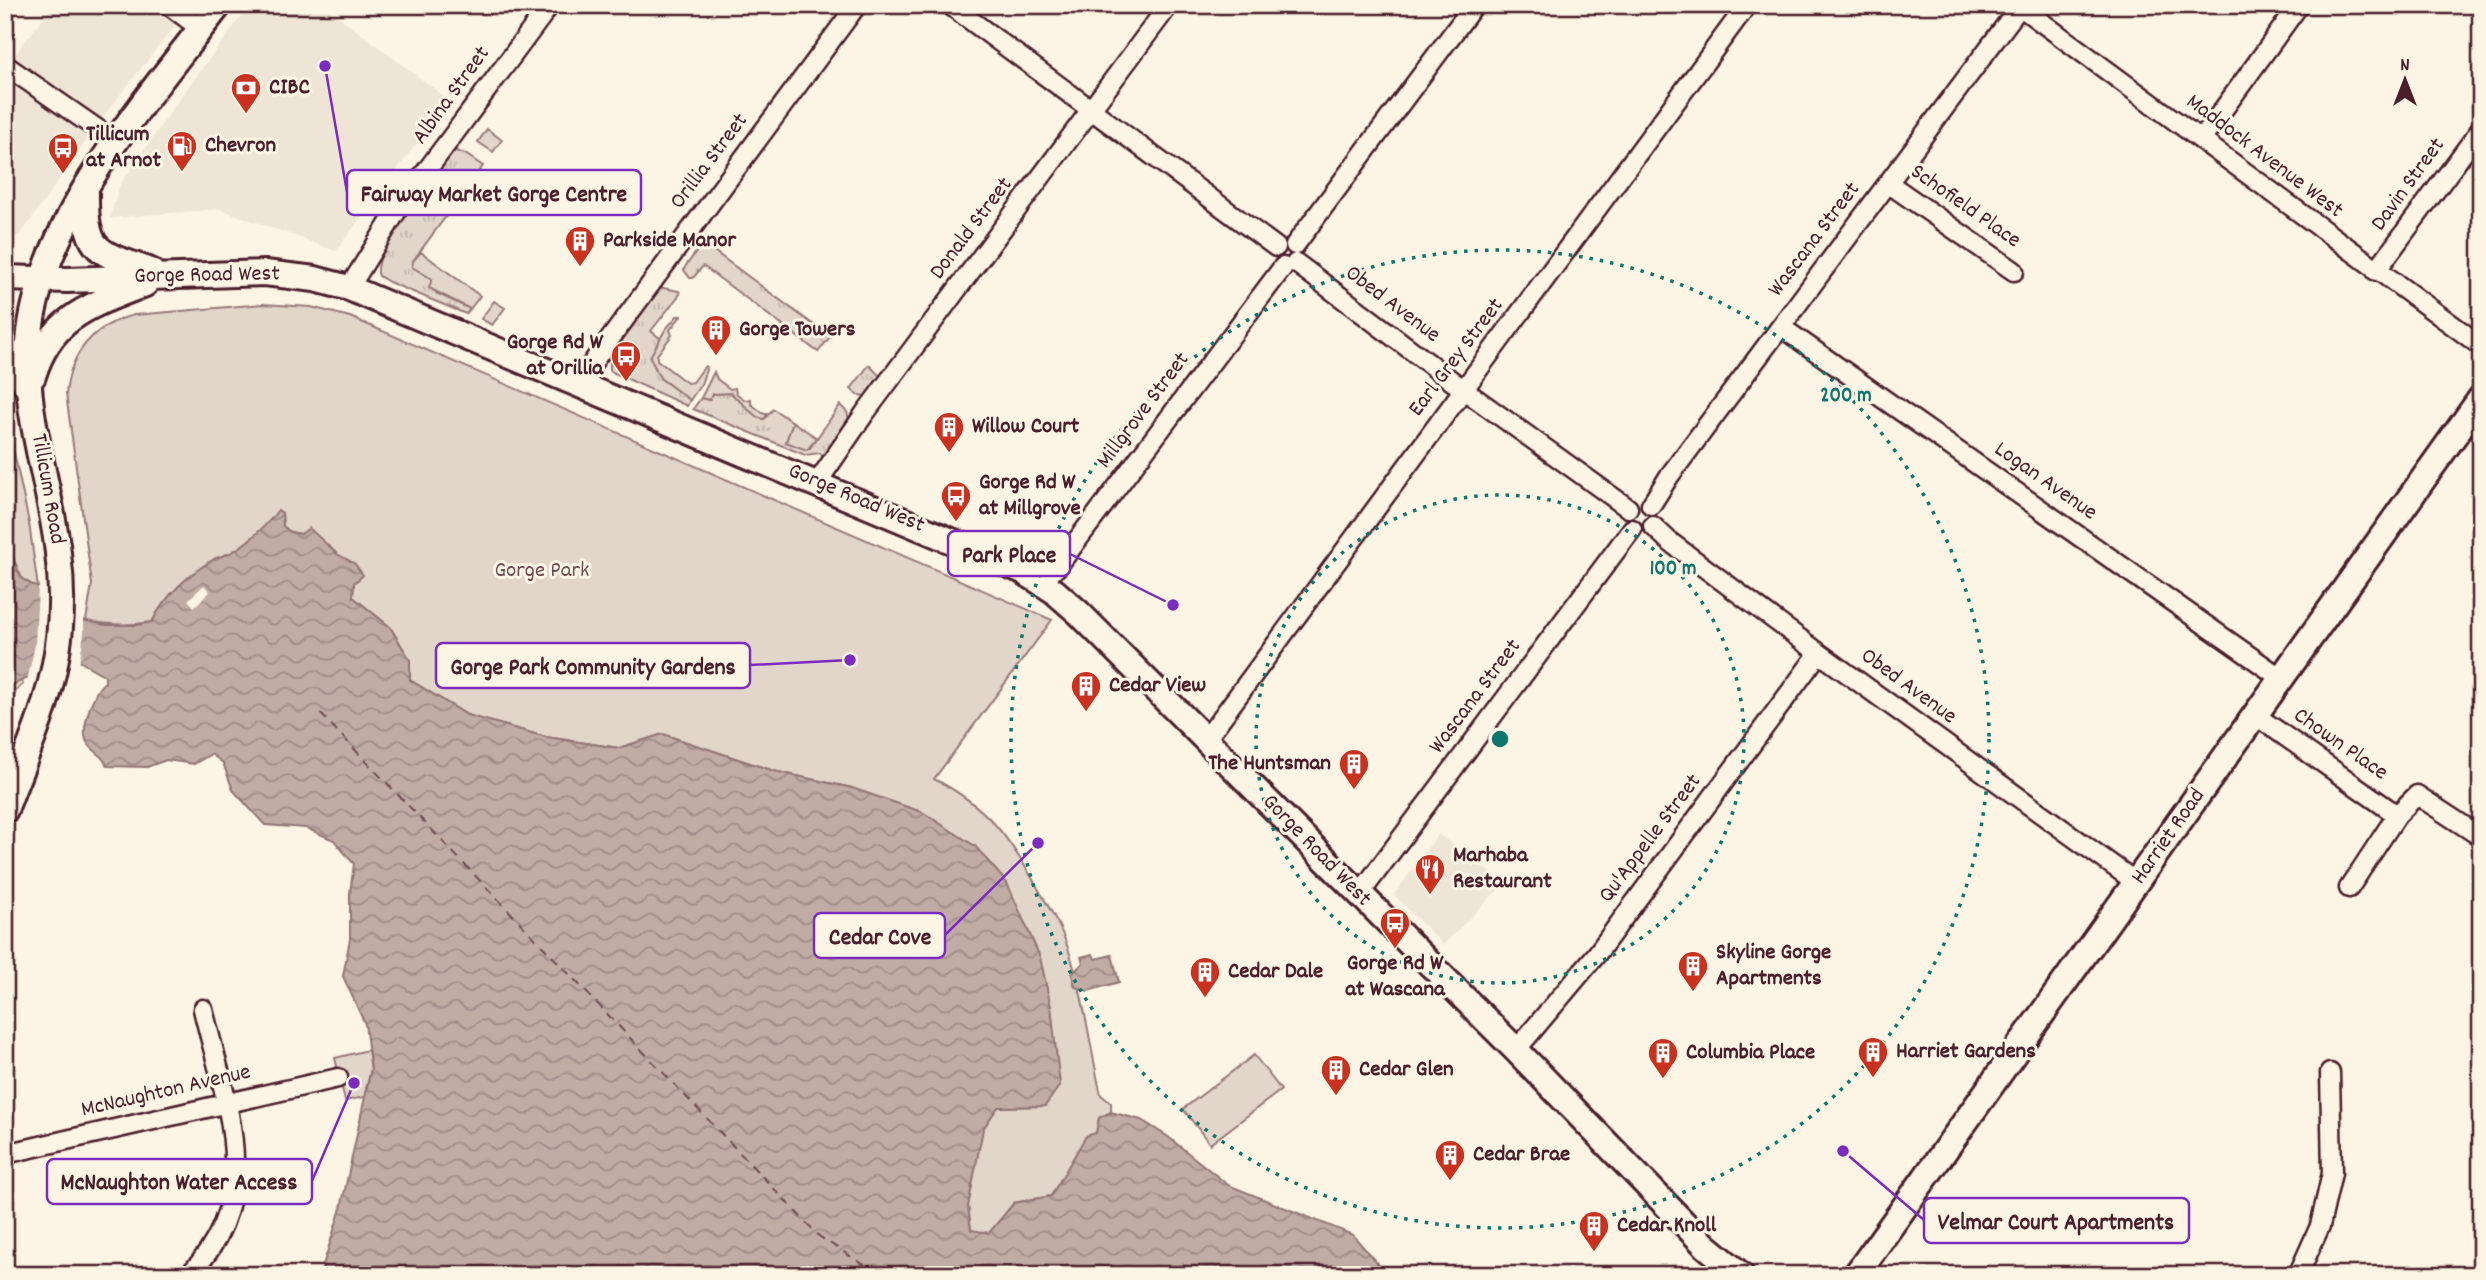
<svg xmlns="http://www.w3.org/2000/svg" width="2486" height="1280" font-family="Dekko,sans-serif">
	<style>
		.built { fill: #eee5d7 }
		.grass { fill: url(#grass-tufts); stroke: #967a7a; stroke-width: 2 }
		.green { fill: #e2d5ca; stroke: #967a7a; stroke-width: 2 }
		.water { fill: url(#water-waves); stroke: #917474; stroke-width: 2 }
		.pier { fill: #fcf5e5 }
		.lines { fill: none; stroke-linecap: round; stroke-linejoin: round }
		.ferry { stroke: #6d4950; stroke-width: 2; stroke-dasharray: 9 7; stroke-linecap: butt }
		.minor-casing { stroke: #4a1f2b; stroke-width: 23 }
		.secondary-casing { stroke: #4a1f2b; stroke-width: 30 }
		.minor { stroke: #fcf5e5; stroke-width: 18 }
		.secondary { stroke: #fcf5e5; stroke-width: 24 }
		.ring { fill: none; stroke: #0f766e; stroke-width: 3.5; stroke-dasharray: 3.5 7 }
		.labels { text-anchor: middle; dominant-baseline: central; stroke-width: 6; stroke-linejoin: round; paint-order: stroke }
		.poi-label { font-size: 23px; font-weight: bold; fill: #4a1f2b; stroke: #fcf5e5; text-anchor: start }
		.street-label { font-size: 23px; fill: #4a1f2b; stroke: #fcf5e5 }
		.park-label { font-size: 23px; fill: #704c53; stroke: #fcf5e5 }
		.centre { fill: #0f766e; stroke: #fcf5e5; stroke-width: 3.5 }
		.ring-label { font-size: 21px; text-anchor: middle; font-weight: bold; fill: #0f766e; stroke: #fcf5e5; stroke-width: 6; stroke-linejoin: round; paint-order: stroke }
		.leader { fill: none; stroke: #7b2cbf; stroke-width: 2.5 }
		.callout-dot { fill: #7b2cbf; stroke: #fcf5e5; stroke-width: 2.5 }
		.callout { fill: #fcf5e5; stroke: #7b2cbf; stroke-width: 2.5 }
		.callout-label { font-size: 24px; text-anchor: middle; font-weight: bold; fill: #4a1f2b }
	</style>
	<defs>
		<pattern id="grass-tufts" width="24" height="20" patternUnits="userSpaceOnUse" patternTransform="scale(1.75)"><rect width="24" height="20" fill="#e2d5ca"/><path d="M3 7l-1-3M5 7V3M7 7l1-3M15 17l-1-3M17 17v-4M19 17l1-3" fill="none" stroke="#c3b6ae"/></pattern>
		<pattern id="water-waves" width="16" height="10" patternUnits="userSpaceOnUse" patternTransform="scale(1.75)"><rect width="16" height="10" fill="#c0aca5"/><path d="M0 5q4-4 8 0t8 0" fill="none" stroke="#9e8b87"/></pattern>
	</defs>
	<rect width="100%" height="100%" fill="#fcf5e5"/>
	<filter id="ink" filterUnits="userSpaceOnUse"><feTurbulence type="fractalNoise" baseFrequency=".0143" numOctaves="2"/><feDisplacementMap in="SourceGraphic" scale="14" xChannelSelector="R" yChannelSelector="G"/><feConvolveMatrix kernelMatrix="1 2 1 2 8 2 1 2 1" color-interpolation-filters="sRGB"/></filter>
	<g filter="url(#ink)">
		<!-- built -->
		<path class="built" d="M53 5H191L106 113 21 234 5 242V54L12 58Z
			M250 5H323L449 100 336 251 220 209 110 218 120 185 182 95Z
			M1438 834 1505 883 1443 945 1394 895Z"/>
		<!-- grass -->
		<path class="grass" d="M456 151 465 154 483 166 413 261 432 279 436 293 470 309 466 314 389 282 379 276C368 256 436 173 451 152Z
			M703 243 830 337 818 352 703 266 693 278H690L684 270 685 267Z
			M663 288 679 291 680 294 651 331 661 339 650 357 660 378 690 400 687 406 610 371V363L615 354 612 351 656 290Z
			M869 365 881 377 866 396 857 395 851 389Z
			M731 393 757 417 764 419 773 409 793 422 786 442 810 448 840 405 847 412 849 419 823 457 820 453 805 455 693 409 701 398 709 400 712 394Z"/>
		<!-- green -->
		<path class="green" d="M487 129 502 140 493 152 478 142Z
			M421 252 480 296 470 309 429 288 432 279 412 267 413 261Z
			M494 301 505 308 492 325 481 319Z
			M263 304 311 307 350 317 1052 620 934 779C988 806 1010 839 1039 890 1050 909 1061 927 1068 948 1084 995 1090 1047 1101 1095L1111 1103V1112L1099 1118 1096 1133 1066 1172 1051 1196 1014 1203 989 1234 971 1230 968 1206 982 1129 998 1107 1045 1106 1054 1039 1051 1007 852 788 774 771 663 734 619 748 546 737 467 715 410 680V660L390 627 353 597 355 564 337 554 309 529 301 534 290 532 283 526 282 513C265 524 251 541 234 551 228 555 220 556 214 559 189 574 165 596 152 622 130 626 109 625 86 621L92 584 66 394C70 352 94 325 134 315Z
			M677 316H681L670 330 672 335 657 355V360L687 383 693 382 705 366 707 367 701 384 690 400 660 378 650 357 665 330Z
			M714 372 717 379 730 389 735 388 736 393 745 400 751 399V404L764 414 769 413 764 419 757 417 731 393 713 394 709 400 701 398Z
			M5 410 29 523 38 588 22 579 5 540Z
			M793 422 817 438 807 450 786 442Z
			M21 680 23 684 16 691 5 726V688Z
			M368 1050 371 1069 364 1097 345 1101 335 1058Z
			M1254 1055 1281 1090 1210 1144 1183 1109Z"/>
		<!-- water -->
		<path class="water" d="M278 510 282 513 283 526 290 532 301 534 309 528 337 554 355 564 363 575 354 583 353 597 390 627 410 660V680L467 715 546 737 619 748 663 734 774 771 852 788 922 812 975 846 1007 883 1040 957 1051 1007 1060 1085 1045 1106 998 1107 983 1129 968 1206 971 1230 989 1233 1014 1203 1051 1196 1086 1136 1096 1133 1099 1118 1111 1112 1141 1120 1167 1136 1228 1185 1353 1235 1387 1275H320L341 1208 371 1069 365 1024 343 976 350 939V893L354 864 334 840 306 828 265 825 233 790 223 763 211 754 194 764 166 760 147 767 107 766C102 753 90 750 86 740 81 727 94 689 105 682V676L74 658 5 688V540L22 579 38 588 51 601 86 621 107 625H137L152 622C165 596 189 574 213 560 220 556 227 555 234 551 249 542 268 524 278 510Z
			M1093 954 1095 959 1112 955 1119 982 1088 991 1075 987 1072 974 1083 963 1081 957Z"/>
		<!-- pier -->
		<path class="pier" d="M204 585 210 592 194 607 188 600Z
			M38 588H42L53 598 84 616V633L79 665 74 662 27 681 35 645Z"/>
		<g class="lines">
			<!-- ferry -->
			<path class="ferry" d="M320 713 820 1237 880 1275"/>
			<!-- minor casing -->
			<g class="minor-casing">
				<path id="minor" d="M169 5 201 29
					M950 5 1276 247
					M2018 5 2481 346
					M5 65 116 142
					M2201 140 2299 5
					M1888 183 2014 271
					M1295 245 1474 5
					M1296 263 1464 390 1628 508
					M2376 271 2481 129
					M349 288 398 209 550 5
					M1781 327 2281 678
					M581 384 590 366 857 5
					M817 483 865 413 1169 5
					M1651 505 1670 475 2021 5
					M1653 526 1670 542 1819 653 2137 883
					M1041 582 1057 567 1283 267
					M2255 715 2397 815
					M1206 739 1747 5
					M2349 888 2397 815 2417 795 2481 837
					M1359 895 1632 529
					M1516 1050 1596 955 1819 653
					M5 1154 338 1078
					M189 1275C267 1196 225 1102 203 1009
					M2298 1275 2320 1226 2332 1173 2330 1073"/>
			</g>
			<!-- secondary casing -->
			<g class="secondary-casing">
				<path id="secondary" d="M86 193C85 254 98 252 151 271
					M5 278 67 280 265 273 315 279 349 288 1023 571 1054 591 1078 612 1516 1050 1706 1246 1741 1275
					M5 347 27 387
					M33 376C51 316 92 305 145 284
					M5 810C22 764 44 717 54 669 62 631 63 591 58 553 50 480 20 406 30 332 44 216 149 96 219 5
					M1856 1275 2481 398"/>
			</g>
			<!-- minor -->
			<use href="#minor" class="minor"/>
			<!-- secondary -->
			<use href="#secondary" class="secondary"/>
		</g>
	</g>
	<!-- distance rings -->
	<g class="ring">
		<circle cx="1500" cy="739" r="244"/>
		<circle cx="1500" cy="739" r="489"/>
	</g>
	<!-- icons -->
	<defs>
		<g id="bank-pin" transform="scale(1.575)"><path d="M0 17L-7.5 6A9.5 9.5 0 1 1 7.5 6Z" fill="#c8321e" stroke="#fcf5e5"/><path d="M-6-4H6V4H-6ZM0-2.3a2.3 2.3 0 1 0 0 4.6a2.3 2.3 0 1 0 0-4.6Z" fill="#fff"/></g>
		<g id="fuel-pin" transform="scale(1.575)"><path d="M0 17L-7.5 6A9.5 9.5 0 1 1 7.5 6Z" fill="#c8321e" stroke="#fcf5e5"/><path d="M-5.5-6h7V0h2V4h1.3V-2.5L3-4.5l.8-.8L6-3V5H2.5V1h-1V6h-7ZM-4.2-4.7v3.2H.2V-4.7Z" fill="#fff"/></g>
		<g id="bus-pin" transform="scale(1.575)"><path d="M0 17L-7.5 6A9.5 9.5 0 1 1 7.5 6Z" fill="#c8321e" stroke="#fcf5e5"/><path d="M-5-6H5V4H4V6H2V4H-2V6H-4V4H-5ZM-3.5-4V0h7V-4ZM-3.5 1.2v1.5H-2V1.2ZM2 1.2v1.5H3.5V1.2Z" fill="#fff"/></g>
		<g id="building-pin" transform="scale(1.575)"><path d="M0 17L-7.5 6A9.5 9.5 0 1 1 7.5 6Z" fill="#c8321e" stroke="#fcf5e5"/><path d="M-4-6H4V6H1V3H-1V6H-4ZM-2.5-4.3h1.7v1.8h-1.7ZM.8-4.3h1.7v1.8H.8ZM-2.5-1h1.7V.8h-1.7ZM.8-1h1.7V.8H.8Z" fill="#fff"/></g>
		<g id="restaurant-pin" transform="scale(1.575)"><path d="M0 17L-7.5 6A9.5 9.5 0 1 1 7.5 6Z" fill="#c8321e" stroke="#fcf5e5"/><path d="M-5-6h1v4h1v-4h1v4h1v-4h1v5L-1.5 .5V6h-2V.5L-5-1ZM5-6V6H3V1.5H1.5Q1.5-4 5-6Z" fill="#fff"/></g>
	</defs>
	<g fill-rule="evenodd">
		<use href="#bank-pin" x="246" y="88"/>
		<use href="#fuel-pin" x="182" y="146"/>
		<use href="#bus-pin" x="63" y="148"/>
		<use href="#building-pin" x="580" y="241"/>
		<use href="#building-pin" x="716" y="330"/>
		<use href="#bus-pin" x="626" y="356"/>
		<use href="#building-pin" x="949" y="427"/>
		<use href="#bus-pin" x="956" y="496"/>
		<use href="#building-pin" x="1086" y="686"/>
		<use href="#building-pin" x="1354" y="764"/>
		<use href="#restaurant-pin" x="1430" y="869"/>
		<use href="#bus-pin" x="1395" y="923"/>
		<use href="#building-pin" x="1693" y="966"/>
		<use href="#building-pin" x="1205" y="972"/>
		<use href="#building-pin" x="1873" y="1052"/>
		<use href="#building-pin" x="1663" y="1053"/>
		<use href="#building-pin" x="1336" y="1070"/>
		<use href="#building-pin" x="1450" y="1155"/>
		<use href="#building-pin" x="1594" y="1226"/>
	</g>
	<g class="labels">
		<!-- poi labels -->
		<g class="poi-label">
			<text x="269" y="88">CIBC</text>
			<text x="86" y="135">Tillicum<tspan x="86" dy="26">at Arnot</tspan></text>
			<text x="205" y="146">Chevron</text>
			<text x="603" y="241">Parkside Manor</text>
			<text x="739" y="330">Gorge Towers</text>
			<text x="603" y="343" text-anchor="end">Gorge Rd W<tspan x="603" dy="26">at Orillia</tspan></text>
			<text x="972" y="427">Willow Court</text>
			<text x="979" y="483">Gorge Rd W<tspan x="979" dy="26">at Millgrove</tspan></text>
			<text x="1109" y="686">Cedar View</text>
			<text x="1331" y="764" text-anchor="end">The Huntsman</text>
			<text x="1453" y="856">Marhaba<tspan x="1453" dy="26">Restaurant</tspan></text>
			<text x="1716" y="953">Skyline Gorge<tspan x="1716" dy="26">Apartments</tspan></text>
			<text x="1395" y="964" text-anchor="middle">Gorge Rd W<tspan x="1395" dy="26">at Wascana</tspan></text>
			<text x="1228" y="972">Cedar Dale</text>
			<text x="1896" y="1052">Harriet Gardens</text>
			<text x="1686" y="1053">Columbia Place</text>
			<text x="1359" y="1070">Cedar Glen</text>
			<text x="1473" y="1155">Cedar Brae</text>
			<text x="1617" y="1226">Cedar Knoll</text>
		</g>
		<!-- street labels -->
		<g class="street-label">
			<text transform="translate(452 96) rotate(-54)">Albina Street</text>
			<text transform="translate(2264 157) rotate(37)">Maddock Avenue West</text>
			<text transform="translate(710 162) rotate(-53)">Orillia Street</text>
			<text transform="translate(2409 185) rotate(-54)">Davin Street</text>
			<text transform="translate(1965 207) rotate(35)">Schofield Place</text>
			<text transform="translate(972 229) rotate(-53)">Donald Street</text>
			<text transform="translate(1815 240) rotate(-53)">Wascana Street</text>
			<text transform="translate(207 276) rotate(-1)">Gorge Road West</text>
			<text transform="translate(1392 305) rotate(37)">Obed Avenue</text>
			<text transform="translate(1457 358) rotate(-53)">Earl Grey Street</text>
			<text transform="translate(1144 411) rotate(-53)">Millgrove Street</text>
			<text transform="translate(2045 482) rotate(35)">Logan Avenue</text>
			<text transform="translate(47 489) rotate(80)">Tillicum Road</text>
			<text transform="translate(856 499) rotate(23)">Gorge Road West</text>
			<text transform="translate(1908 687) rotate(36)">Obed Avenue</text>
			<text transform="translate(1476 697) rotate(-53)">Wascana Street</text>
			<text transform="translate(2340 745) rotate(35)">Chown Place</text>
			<text transform="translate(2169 837) rotate(-55)">Harriet Road</text>
			<text transform="translate(1651 839) rotate(-53)">Qu'Appelle Street</text>
			<text transform="translate(1316 851) rotate(46)">Gorge Road West</text>
			<text transform="translate(166 1092) rotate(-13)">McNaughton Avenue</text>
		</g>
		<!-- park labels -->
		<g class="park-label">
			<text x="542" y="571">Gorge Park</text>
		</g>
	</g>
	<circle cx="1500" cy="739" r="10" class="centre"/>
	<g class="ring-label">
		<text x="1846" y="401">200 m</text>
		<text x="1673" y="574">100 m</text>
	</g>
	<!-- callouts -->
	<path class="leader" d="M325 66L347 192M1173 605L1070 554M850 660L750 665M1038 843L945 935M354 1083L312 1181M1843 1151L1924 1220"/>
	<g class="callout-dot">
		<circle cx="325" cy="66" r="7"/>
		<circle cx="1173" cy="605" r="7"/>
		<circle cx="850" cy="660" r="7"/>
		<circle cx="1038" cy="843" r="7"/>
		<circle cx="354" cy="1083" r="7"/>
		<circle cx="1843" cy="1151" r="7"/>
	</g>
	<g class="callout">
		<rect x="347" y="170" width="294" height="45" rx="7"/>
		<rect x="948" y="531" width="122" height="45" rx="7"/>
		<rect x="436" y="643" width="314" height="45" rx="7"/>
		<rect x="814" y="913" width="131" height="45" rx="7"/>
		<rect x="47" y="1159" width="265" height="45" rx="7"/>
		<rect x="1924" y="1198" width="265" height="45" rx="7"/>
	</g>
	<g class="callout-label">
		<text x="494" y="201">Fairway Market Gorge Centre</text>
		<text x="1009" y="562">Park Place</text>
		<text x="593" y="674">Gorge Park Community Gardens</text>
		<text x="880" y="944">Cedar Cove</text>
		<text x="179" y="1189">McNaughton Water Access</text>
		<text x="2056" y="1229">Velmar Court Apartments</text>
	</g>
	<!-- margin -->
	<rect width="2486" height="1280" fill="none" stroke="#fcf5e5" stroke-width="28"/>
	<rect x="14" y="14" width="2458" height="1252" fill="none" stroke="#4a1f2b" stroke-width="2.5" filter="url(#ink)"/>
	<!-- north arrow -->
	<g transform="translate(2405 80)" stroke="#fcf5e5" stroke-width="5" paint-order="stroke">
	<path d="M0-5L12 26L0 18L-12 26Z" fill="#4a1f2b"/>
	<text y="-10" font-size="19" font-weight="bold" text-anchor="middle" fill="#4a1f2b">N</text>
	</g>
</svg>
